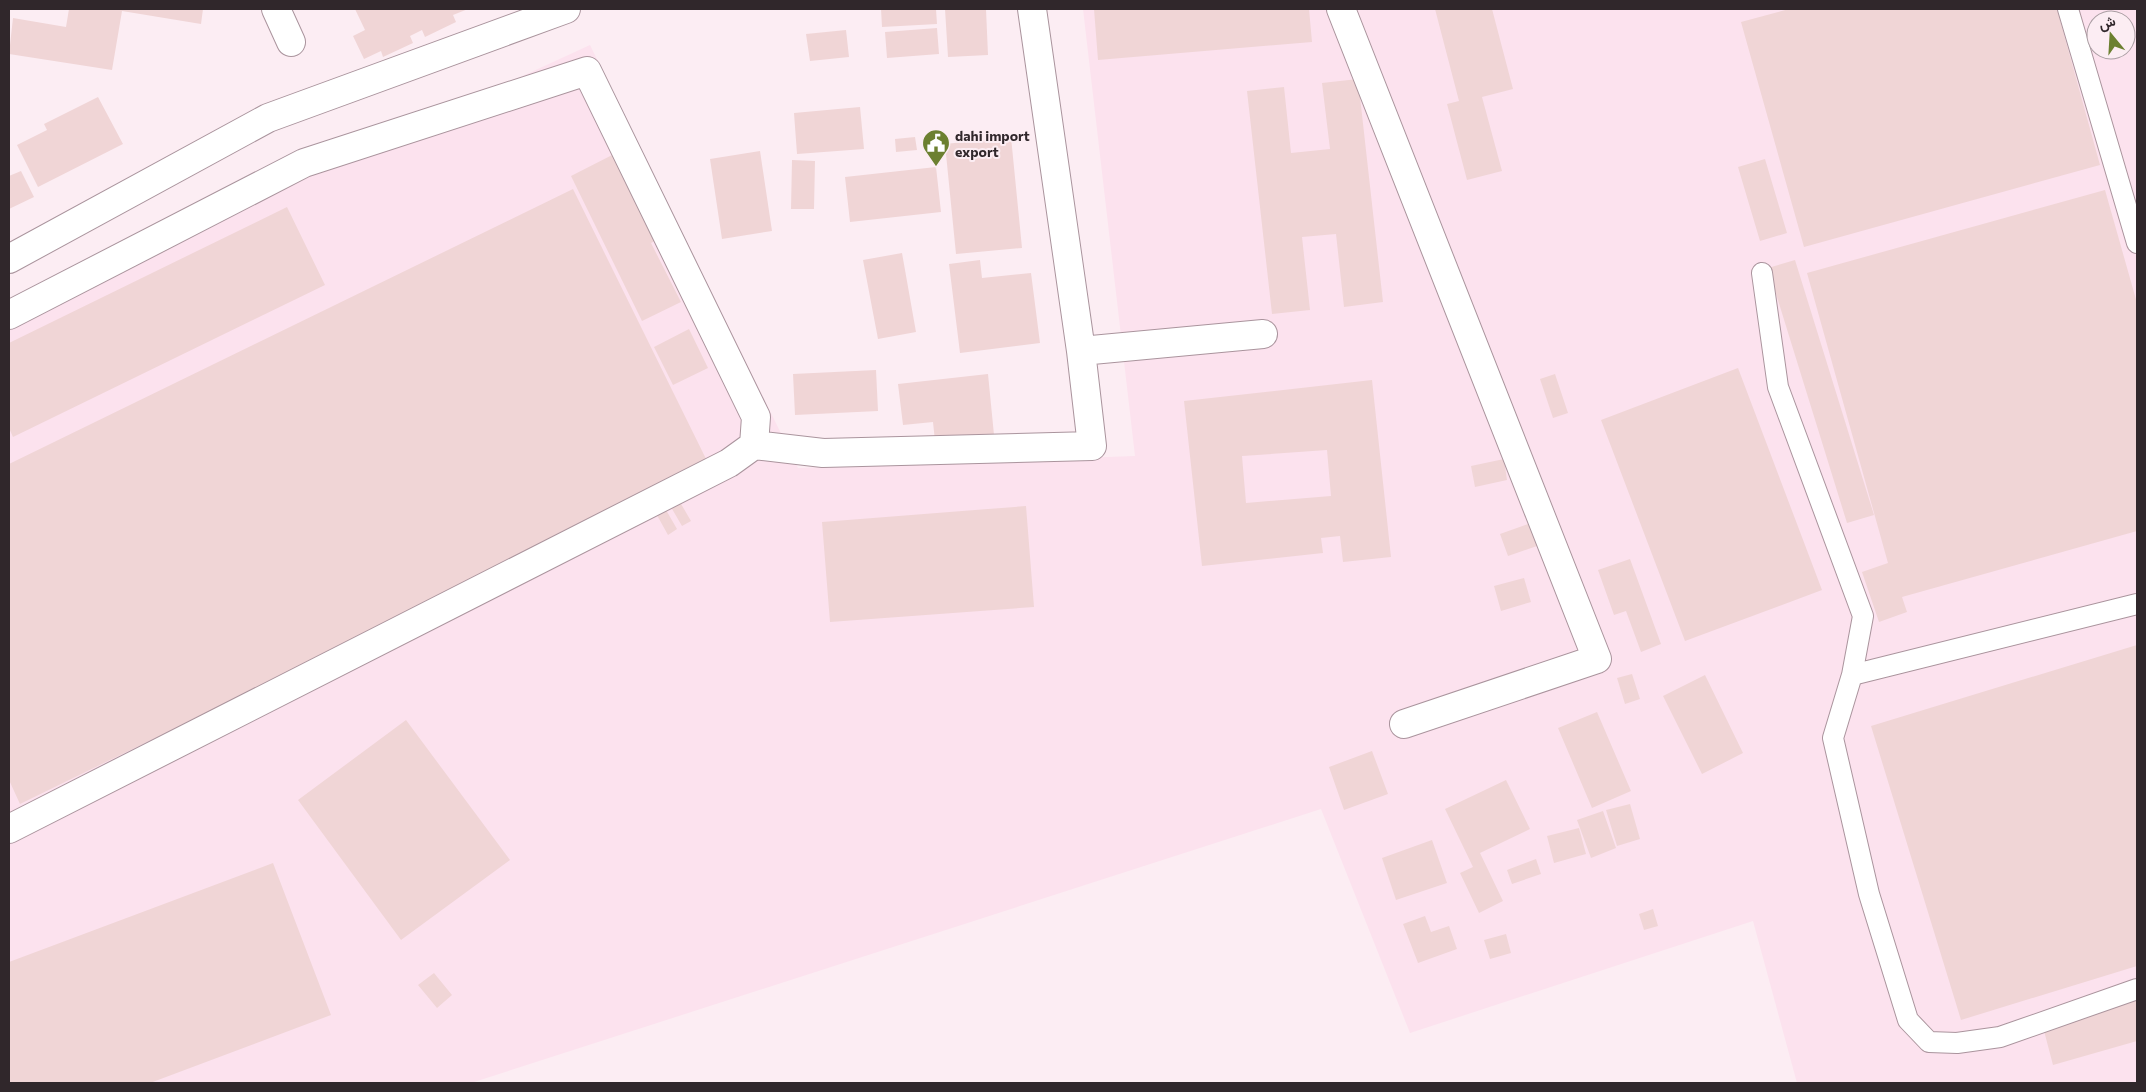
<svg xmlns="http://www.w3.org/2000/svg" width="2146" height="1092" font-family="Commissioner,Vazirmatn,sans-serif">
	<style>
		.built { fill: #fce2ee; fill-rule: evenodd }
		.building { fill: #f0d5d6; fill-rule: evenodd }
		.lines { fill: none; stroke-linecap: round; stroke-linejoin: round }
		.service-casing { stroke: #aa949d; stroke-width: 22 }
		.minor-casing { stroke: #aa949d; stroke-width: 30 }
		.service { stroke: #fff; stroke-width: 20 }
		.minor { stroke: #fff; stroke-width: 28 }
		.labels { text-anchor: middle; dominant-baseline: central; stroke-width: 4; stroke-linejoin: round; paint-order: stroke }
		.poi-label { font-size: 14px; font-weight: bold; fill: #30272b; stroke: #fcedf3; text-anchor: start }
	</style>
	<rect width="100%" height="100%" fill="#fcedf3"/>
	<!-- built -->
	<path class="built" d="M1083 9H2137V1083H1797L1753 921 1410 1033 1321 809 471 1083H9V312L590 45 798 468 1135 456ZM2096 20H2126V50H2096Z"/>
	<!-- building -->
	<path class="building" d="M69 9H203L201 24 122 11 112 70 9 54 13 18 66 27Z
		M355 9H468L453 15 456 22 425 37 422 30 410 36 413 43 383 57 381 51 364 59 353 36 365 30Z
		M881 9H936L937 24 882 27Z
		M945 9H986L988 55 948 57Z
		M1094 9H1309L1312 42 1098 60Z
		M1435 9H1492L1513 89 1482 97 1502 171 1467 180 1447 104 1459 101Z
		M1789 9H2057L2100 165 1804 247 1741 22Z
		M937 28 939 54 887 58 885 32Z
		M846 30 849 57 810 61 806 34Z
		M1358 79 1383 302 1344 307 1336 234 1302 237 1310 310 1272 314 1247 91 1284 87 1291 153 1330 149 1322 83Z
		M98 97 123 144 38 187 17 145 47 130 44 124Z
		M860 107 864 149 797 154 794 113Z
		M915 137 917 150 896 152 895 139Z
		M1011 137 1022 248 956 254 945 144Z
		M622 150 664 236 651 243 681 302 642 321 571 176Z
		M760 151 772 231 722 239 710 159Z
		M1765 159 1787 233 1760 241 1738 167Z
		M792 160 815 161 814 209H791Z
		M936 167 941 212 850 222 845 177Z
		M21 171 34 197 9 209V176Z
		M573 189 710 467 20 804 9 780V464Z
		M2105 190 2137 303V531L1902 597 1907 612 1879 622 1862 572 1888 563 1807 273Z
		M287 207 325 285 13 437 9 428V343Z
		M902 253 916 332 878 339 863 260Z
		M980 260 982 278 1031 273 1040 343 960 353 949 264Z
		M1795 260 1874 515 1847 523 1768 268Z
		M689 329 708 368 673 385 654 347Z
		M1738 368 1822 590 1685 641 1601 420Z
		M876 370 878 411 795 415 793 374Z
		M988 374 994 435 935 441 933 422 903 425 898 384Z
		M1555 374 1568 413 1553 418 1540 379Z
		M1372 380 1391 557 1343 562 1340 536 1321 538 1323 553 1202 566 1184 401ZM1327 450 1331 496 1246 503 1242 456Z
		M1504 459 1507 480 1475 487 1471 466Z
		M677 497 691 521 682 526 668 502Z
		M662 503 677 529 668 535 653 508Z
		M1026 506 1034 607 830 622 822 522Z
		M1528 524 1537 546 1508 556 1500 534Z
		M1630 559 1661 644 1641 652 1626 611 1614 615 1598 570Z
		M1524 578 1531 602 1501 611 1494 586Z
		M2137 645V966L1961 1020 1871 726Z
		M1632 674 1640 699 1625 704 1617 678Z
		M1705 675 1743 753 1702 774 1663 696Z
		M1597 712 1631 791 1592 808 1558 728Z
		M406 720 510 860 401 940 298 800Z
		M1372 751 1388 794 1344 810 1329 767Z
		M1506 780 1530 829 1480 853 1503 901 1479 913 1460 873 1473 867 1445 809Z
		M1630 804 1640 839 1617 846 1606 810Z
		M1603 811 1616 848 1591 858 1577 820Z
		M1579 828 1586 854 1554 863 1547 836Z
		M1432 840 1447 883 1396 900 1382 858Z
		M1536 859 1541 874 1512 884 1507 870Z
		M273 863 331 1015 150 1083H9V962Z
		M1653 909 1658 926 1644 930 1639 914Z
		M1425 916 1431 932 1449 926 1457 949 1418 963 1403 924Z
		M1506 934 1511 953 1490 959 1484 940Z
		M434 973 452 995 437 1008 418 985Z
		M2137 1000V1041L2053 1065 2043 1027Z"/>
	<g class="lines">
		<!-- service casing -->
		<g class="service-casing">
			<path id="service" d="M2068 9 2137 243
				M1762 273 1778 387 1863 616 1852 675 1833 738 1869 894 1908 1020 1929 1042 1957 1043 2000 1037 2137 989
				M1852 675 2137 604"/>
		</g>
		<!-- minor casing -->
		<g class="minor-casing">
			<path id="minor" d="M276 9 291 42
				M1341 9 1597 659 1404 724
				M9 259 268 118 566 9
				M9 315 304 163 587 71 756 417 754 445 729 463 9 829
				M1081 351 1263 334
				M754 445 823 453 1092 446 1081 351 1032 9"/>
		</g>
		<!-- service -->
		<use href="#service" class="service"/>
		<!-- minor -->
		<use href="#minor" class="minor"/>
	</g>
	<!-- icons -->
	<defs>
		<g id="civic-pin" transform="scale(1.4375)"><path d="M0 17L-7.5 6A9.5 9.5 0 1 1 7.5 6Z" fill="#6c8030" stroke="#fcedf3"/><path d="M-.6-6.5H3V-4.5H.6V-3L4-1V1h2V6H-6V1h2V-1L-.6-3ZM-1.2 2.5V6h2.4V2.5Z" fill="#fff"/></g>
	</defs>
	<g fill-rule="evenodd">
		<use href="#civic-pin" x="936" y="143"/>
	</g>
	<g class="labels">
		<!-- poi labels -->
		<g class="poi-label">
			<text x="955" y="135">dahi import<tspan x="955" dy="16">export</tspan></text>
		</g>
	</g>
	<!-- border -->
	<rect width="2146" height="1092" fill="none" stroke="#30272b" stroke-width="20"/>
	<!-- north arrow -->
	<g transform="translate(2111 35) rotate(342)"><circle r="24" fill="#fcedf3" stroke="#aa9ea3"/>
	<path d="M0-4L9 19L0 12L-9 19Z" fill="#6c8030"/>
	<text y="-8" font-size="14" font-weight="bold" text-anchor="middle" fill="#30272b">ش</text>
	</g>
</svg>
